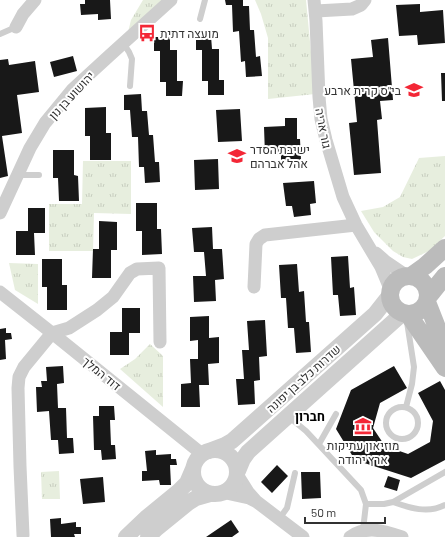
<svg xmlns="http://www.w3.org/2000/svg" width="445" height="537" font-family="Barlow,Heebo,sans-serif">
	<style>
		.park { fill: url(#park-tufts) }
		.building { fill: #181818 }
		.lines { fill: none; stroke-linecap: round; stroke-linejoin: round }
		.service { stroke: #cecece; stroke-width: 6 }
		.minor { stroke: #cecece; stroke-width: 13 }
		.tertiary { stroke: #cecece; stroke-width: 16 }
		.secondary { stroke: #bbb; stroke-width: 18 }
		.labels { text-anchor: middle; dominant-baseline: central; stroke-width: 4; stroke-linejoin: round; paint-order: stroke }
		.poi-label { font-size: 12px; fill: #313131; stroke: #fff; text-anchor: start }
		.street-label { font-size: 12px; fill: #313131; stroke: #fff }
		.neighbourhood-label { font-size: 13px; font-weight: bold; fill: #000; stroke: #fff }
	</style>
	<defs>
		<pattern id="park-tufts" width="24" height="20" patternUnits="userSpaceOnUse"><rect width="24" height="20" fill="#e7eede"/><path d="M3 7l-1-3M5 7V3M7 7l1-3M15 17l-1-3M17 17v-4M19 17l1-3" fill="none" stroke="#c7cdbf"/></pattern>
	</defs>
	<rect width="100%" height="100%" fill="#fff"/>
	<!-- park -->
	<path class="park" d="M143 0H164L128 32 131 20Z
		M255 0H306L315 94 268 99V38L261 14Z
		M445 156V236L429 251 412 259 403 257 393 251 374 232 361 211 383 207 400 197 419 158Z
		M83 161H131V214L94 213 93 251H49V204H82Z
		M9 263 38 264V304L15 290Z
		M150 344 163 356V407L120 369 135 359Z
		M59 471 60 499H42L41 472Z"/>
	<!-- building -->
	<path class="building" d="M85 0H110L111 19 98 20V14L81 15 80 4H85Z
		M225 0H243V6H249L250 30H254L256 57 260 56 262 76 246 77 245 61 241 62 239 31 233 32 232 5H226Z
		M420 4V12L443 10 445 43 418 45 417 35 399 36 396 5Z
		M196 36H211L212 49H219V80H224V95H208V81H202V50H196Z
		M154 37H170V50H177V81H183L182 96H166V82H160V51H154Z
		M388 38 393 100 380 101 382 119 377 120 381 173 354 175 349 123 357 122 351 59 373 57 371 40Z
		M73 56 77 71 54 77 50 62Z
		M8 59 9 65 35 61 39 92 17 95 22 133 2 136 8 176 0 178V60Z
		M441 73H445V101H442Z
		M141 94 142 111H147L149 135H153L155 162H159L160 182 145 183 144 167H139L138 137H132L130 110H124V95Z
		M106 107V133H111V160H90V136H85V108Z
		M240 109 242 141 218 142 216 110Z
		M285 118H297V139H300L301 160H281V154L265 155 264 127 285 126Z
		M53 150H74V175L78 176 79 201H59L58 178H53Z
		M218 159 219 189 195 190 194 160Z
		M314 181 316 203 310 204 311 215 294 217 292 206H286L283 183Z
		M136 203H157V229H161L162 254 142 255V231H136Z
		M28 208H45V233H34L35 255H16V231H28Z
		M99 221 117 222V250H111V278H92L93 249H99Z
		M212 227 213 249H222L224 279 215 280 216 301 194 302 193 276H206L204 252H194L192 228Z
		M348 256 350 288 354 287 356 315 340 316 338 295H333L331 257Z
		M42 259H62V285H67V310H47V287H42Z
		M297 264 299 292 304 291 306 322H309L311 352 296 353 294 328H288L286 298H281L279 265Z
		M122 308H140V333H129V355H110V332H122Z
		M209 316V338L219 337V363L208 364 209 385H199L200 407H181V384L191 383 190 359H198V340L190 341V317Z
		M265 320 267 356 259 357 260 380 254 381 255 404 238 405 236 379H244L242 350H249L247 321Z
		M6 328V333H11L12 339 5 340 6 359 0 360V329Z
		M63 366 64 383 57 384 58 408H66L67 438H73L74 453 59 454 58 440H51L49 411 37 412 36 387H42L41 381H47L46 367Z
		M394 366 407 388 380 403 373 428 385 446 408 454 430 442 433 421 418 393 440 381 445 390V460L411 478 355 460 336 429 351 390Z
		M99 406H114L115 420H110L111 445H115L116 459 102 460 101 450H94L93 416H99Z
		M156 450V455L171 454V459H176L177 465H170L171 485H160L159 480 142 481V471H147L145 451Z
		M277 465 288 476 272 493 261 482Z
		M301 472H320L321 498 302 499Z
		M388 476 400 480 397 491 384 487Z
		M103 477 105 502 83 504 80 479Z
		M61 518V524L76 522V527H81V534H74L75 537H51L50 519Z
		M231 520 239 532 232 537H206Z"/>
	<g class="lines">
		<!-- service -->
		<path class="service" d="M200 19 205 0
			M0 34 16 27
			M123 43 129 52 132 59 130 86
			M17 175H39
			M386 423a16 16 0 1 1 32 0a16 16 0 1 1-32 0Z
			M406 407 412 384 414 367 407 322
			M289 417 306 431 361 490 366 504 363 530
			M319 444 336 414
			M393 502C410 508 428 514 445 505
			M366 504H384L393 502 445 472
			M279 519 287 508 295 473"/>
		<!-- minor -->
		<path class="minor" d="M314 0 316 21 319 97 321 119 326 140 343 197 356 225 381 267 391 291
			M316 11 352 9 361 5 365 0
			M16 27 23 14 35 0
			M0 213 30 148 45 123 73 89 109 56 171 0
			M376 253 385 261 407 276
			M254 287 256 244 259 239 265 235 356 225
			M0 292 52 333 202 454
			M238 476 248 492 256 501
			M226 493 249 498 257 502 303 537
			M23 535 20 466 18 388 19 377 24 367 52 333 69 328 97 310 113 297 130 273 137 269 159 268 160 342
			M350 537C367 525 384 531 402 537"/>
		<!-- tertiary -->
		<path class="tertiary" d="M193 472a22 22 0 1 1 44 0a22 22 0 1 1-44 0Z
			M209 451 225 445 232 441 375 314 390 295
			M238 471 243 459 248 452 403 313
			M126 537 146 518 179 491 187 483 193 469
			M148 537 156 529 188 503 196 498 210 494"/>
		<!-- secondary -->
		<path class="secondary" d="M411 276 425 266 445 248
			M390 295a19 19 0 1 1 38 0a19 19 0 1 1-38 0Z
			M428 297 445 276
			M427 302 438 330 445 343
			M408 314 445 368"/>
	</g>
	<!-- icons -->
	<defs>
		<g id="bus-bare" transform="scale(1.38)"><path d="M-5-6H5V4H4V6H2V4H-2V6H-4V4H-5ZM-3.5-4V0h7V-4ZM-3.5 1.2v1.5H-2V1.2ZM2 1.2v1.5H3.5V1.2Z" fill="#f32736" stroke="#fff" stroke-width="2.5" paint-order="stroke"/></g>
		<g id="school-bare" transform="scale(1.38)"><path d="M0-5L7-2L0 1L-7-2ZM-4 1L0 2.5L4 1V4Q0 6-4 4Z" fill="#f32736" stroke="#fff" stroke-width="2.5" paint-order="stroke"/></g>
		<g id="museum-bare" transform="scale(1.38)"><path d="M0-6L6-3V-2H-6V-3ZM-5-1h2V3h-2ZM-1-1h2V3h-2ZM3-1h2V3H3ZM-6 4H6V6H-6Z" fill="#f32736" stroke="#fff" stroke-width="2.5" paint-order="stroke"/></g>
	</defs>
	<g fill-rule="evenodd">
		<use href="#bus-bare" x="147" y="33"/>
		<use href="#school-bare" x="414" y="90"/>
		<use href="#school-bare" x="237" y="156"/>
		<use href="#museum-bare" x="363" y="426"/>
	</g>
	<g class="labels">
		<!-- poi labels -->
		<g class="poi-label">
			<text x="160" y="33">מועצה דתית</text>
			<text x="401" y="90" text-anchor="end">בי"ס קרית ארבע</text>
			<text x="250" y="149">ישיבת הסדר<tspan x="250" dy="14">אהל אברהם</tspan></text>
			<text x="363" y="445" text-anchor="middle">מוזיאון עתיקות<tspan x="363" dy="14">ארץ יהודה</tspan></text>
		</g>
		<!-- street labels -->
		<g class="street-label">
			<text transform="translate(71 95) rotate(-47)">יהושוע בן נון</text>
			<text transform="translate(324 128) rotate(79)">גור אריה</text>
			<text transform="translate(102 373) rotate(39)">דוד המלך</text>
			<text transform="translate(303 378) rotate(-42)">שדרות כלב בן יפונה</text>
		</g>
		<!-- neighbourhood labels -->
		<g class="neighbourhood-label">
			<text x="310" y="416">חברון</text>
		</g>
	</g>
	<!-- scale -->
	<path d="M305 517v6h80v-6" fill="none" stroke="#313131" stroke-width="2"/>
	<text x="311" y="517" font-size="12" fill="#313131" stroke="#ffffff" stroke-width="3" paint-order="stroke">50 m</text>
</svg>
